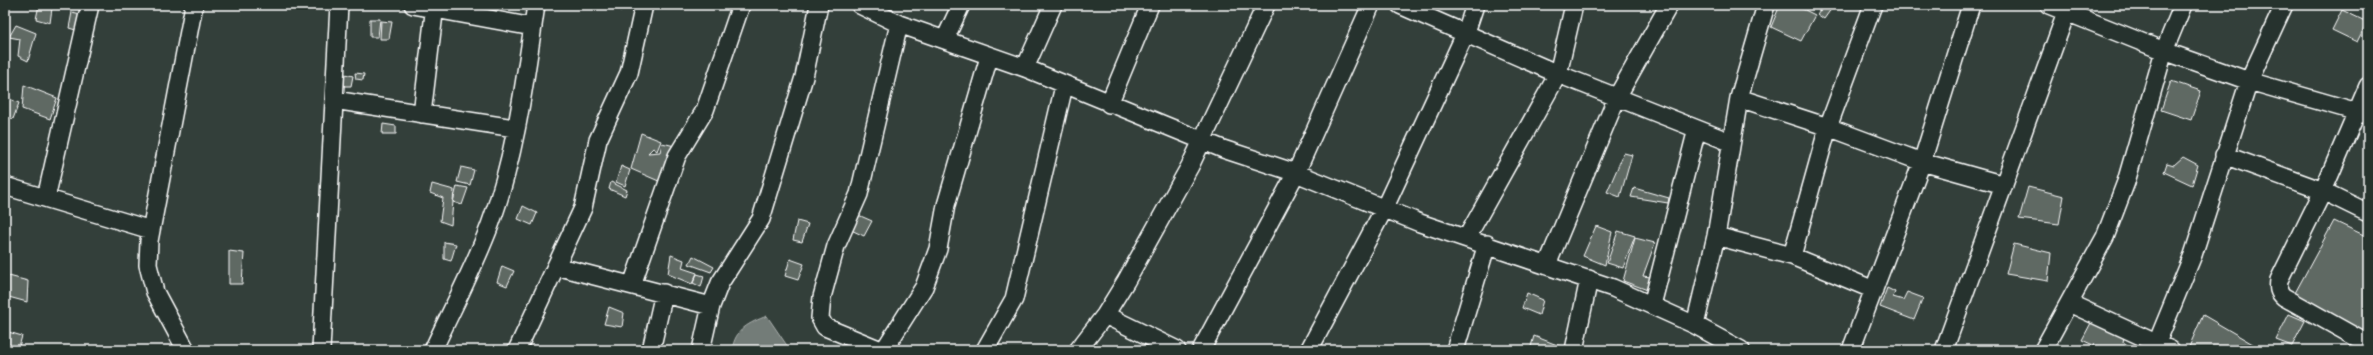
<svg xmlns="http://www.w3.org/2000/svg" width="2373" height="355" font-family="'Playpen Sans',sans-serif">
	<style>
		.water { fill: #737b78; stroke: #abb0ae }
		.building { fill: #5f6964; stroke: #fff }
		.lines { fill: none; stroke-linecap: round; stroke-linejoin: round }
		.minor-casing { stroke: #fff; stroke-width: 20 }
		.minor { stroke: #26332d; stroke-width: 17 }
	</style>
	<rect width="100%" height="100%" fill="#333f3a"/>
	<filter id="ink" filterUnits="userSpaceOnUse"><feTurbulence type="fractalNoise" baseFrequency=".025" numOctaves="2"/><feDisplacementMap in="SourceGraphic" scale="8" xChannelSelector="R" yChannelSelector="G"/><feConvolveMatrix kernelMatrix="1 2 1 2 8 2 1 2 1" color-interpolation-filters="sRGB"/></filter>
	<g filter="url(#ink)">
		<!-- water -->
		<path class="water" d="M767 316 790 350H732C735 329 749 323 767 316Z"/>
		<!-- building -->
		<path class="building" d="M39 5 52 8 50 23 36 19Z
			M613 5H622L621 11 612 8Z
			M1780 5H1795L1815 15 1801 41 1771 27Z
			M1819 5H1834L1824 19 1817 14 1823 6Z
			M2342 10 2367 22 2357 42 2332 30Z
			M72 12 81 14 79 31 69 28Z
			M370 19H380L378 37H370Z
			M381 21 392 22 389 39H380Z
			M16 25 36 33 28 61 18 56 20 39 9 37Z
			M341 73 353 76 351 86H344V80L341 79Z
			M355 73 364 74 363 80 356 79Z
			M2171 81 2201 91 2191 120 2161 110Z
			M24 85 57 98 50 119 22 109Z
			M5 97 19 103 13 119 5 115Z
			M383 124 396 126V134H382Z
			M641 133 661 141 657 151 653 148 648 153 660 152 662 143 675 146 661 182 631 169Z
			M1624 153 1632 155 1620 197 1607 192Z
			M2183 157 2198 165 2192 185 2164 172 2167 163 2174 165Z
			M621 166 630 170 625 186 616 182Z
			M461 167 474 170 470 185 457 182Z
			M611 182 627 190 625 196 609 189Z
			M432 184 454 190 451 225 440 221 443 198 430 193Z
			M457 186 468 188 462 205 453 202Z
			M2028 187 2064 196 2059 224 2019 219Z
			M1634 188 1669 198 1668 203 1631 197Z
			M523 206 537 213 532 225 518 219Z
			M856 214 872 221 864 236 849 229Z
			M797 221 808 224 802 242 793 240Z
			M2334 221 2368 237V338L2295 293Z
			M1596 226 1612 232 1605 265 1583 256Z
			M1618 231 1635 236 1623 268 1607 263Z
			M1635 238 1655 243 1643 276 1658 278 1653 292 1623 281Z
			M444 242 456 244 451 261 444 259Z
			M2014 244 2051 253 2048 281 2006 274Z
			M229 251 244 253 242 284H229Z
			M671 255 684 260 682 268 697 273 692 284 668 274Z
			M693 256 714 267 711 272 689 264Z
			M790 259 804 264 798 280 785 276Z
			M502 266 514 271 507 286 497 282Z
			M697 274 704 276 701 287 693 283Z
			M5 275 28 281 27 302 5 296Z
			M1887 288 1895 292 1893 297 1903 300 1907 292 1923 298 1914 320 1880 307Z
			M1527 293 1543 300 1539 315 1522 308Z
			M609 307 624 313 622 327 604 324Z
			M2289 314 2305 321 2292 346 2276 340Z
			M2203 315 2263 350H2195L2189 347Z
			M2092 321 2124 337 2123 342 2136 350H2104L2082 340Z
			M5 331 22 336 18 350H5Z
			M1534 336 1570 350H1530Z"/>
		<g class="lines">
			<!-- minor casing -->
			<g class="minor-casing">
				<path id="minor" d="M413 5 533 27
					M860 5 899 24 1025 68 1223 149 1296 173 1420 223 1613 288 1695 325 1741 350
					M1400 5 1558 74 1730 142
					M2049 5 2164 51 2249 81 2368 115
					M945 39 961 5
					M1025 68 1053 5
					M2368 86 2323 191 2279 280C2278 288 2278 292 2284 297L2368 344
					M1739 98 1828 127 1922 162 2004 185
					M334 100 515 128
					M1109 104 1150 5
					M422 114 435 5
					M2224 155 2323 191 2368 213
					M5 186 151 230
					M46 198 90 5
					M1716 236 1792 256 1874 290
					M1467 237 1558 74 1574 5
					M1792 256 1828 127 1873 5
					M1547 265 1617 97 1669 5
					M556 266 711 306
					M632 285 677 156 705 110 741 5
					M2069 303 2171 350
					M1652 305 1697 129
					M1105 315 1177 350
					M1695 325 1716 236 1739 98 1766 5
					M186 350 155 292 148 265 149 241 194 5
					M321 350 339 5
					M433 350C452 309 474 268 490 225 516 155 525 79 536 5
					M517 350 583 208 598 140 629 73 644 5
					M651 350 664 293
					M701 350 711 306 720 283 761 219 804 77 819 5
					M881 350 825 327 820 318 822 297 836 246 859 194 899 24
					M884 350 924 287 938 249 946 205 989 57
					M985 350 1014 299 1064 86
					M1078 350 1105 315 1126 281 1190 166 1266 5
					M1201 350 1296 173 1371 5
					M1309 350 1384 209 1466 32 1475 5
					M1455 350 1487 244
					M1574 350 1589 279
					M1851 350 1922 162 1971 5
					M1944 350 2069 5
					M2043 350 2105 237 2126 182 2164 51 2183 5
					M2154 350 2193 255 2249 81 2284 5"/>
			</g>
			<!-- minor -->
			<use href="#minor" class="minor"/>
		</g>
	</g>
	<!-- margin -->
	<rect width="2373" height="355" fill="none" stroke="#26332d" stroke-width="20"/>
	<rect x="10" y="10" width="2353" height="335" fill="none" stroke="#fff" stroke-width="1.5" filter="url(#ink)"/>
</svg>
